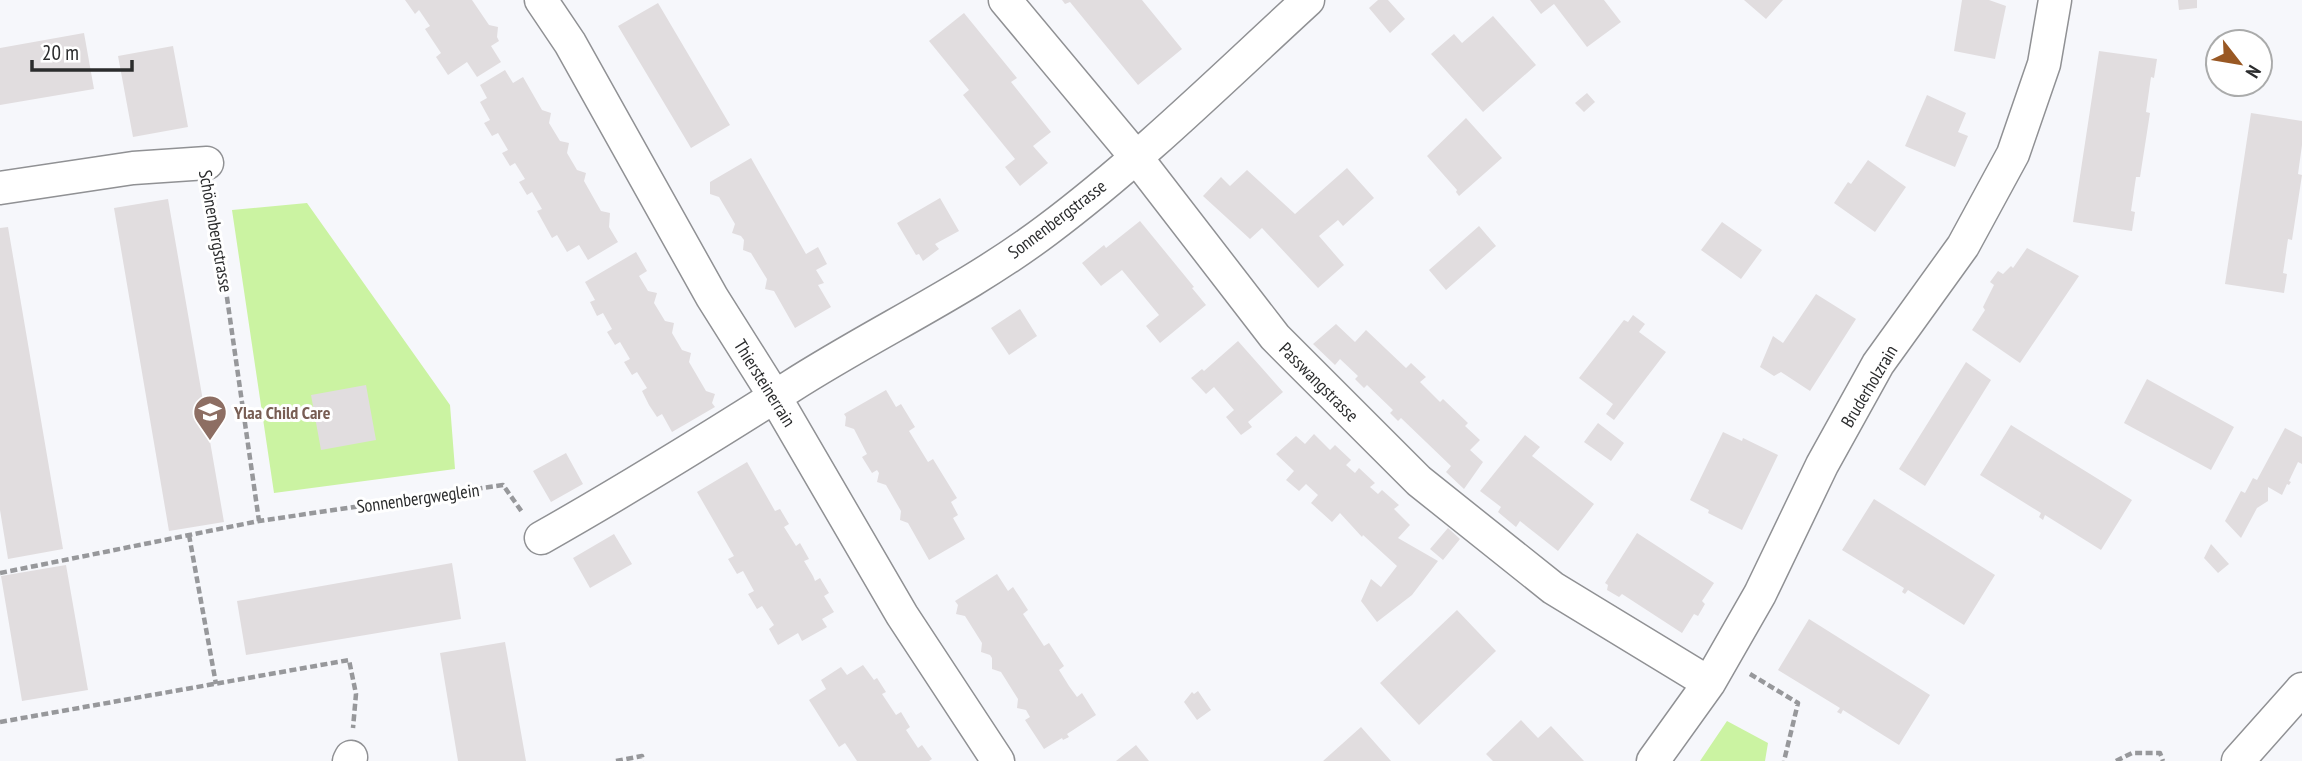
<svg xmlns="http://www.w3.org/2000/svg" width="2302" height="761" font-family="'PT Sans Narrow',sans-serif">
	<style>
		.green { fill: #cbf3a2 }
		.building { fill: #e1dddf }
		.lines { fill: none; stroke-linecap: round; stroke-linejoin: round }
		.street-casing { stroke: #909194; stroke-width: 35 }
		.path { stroke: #97989b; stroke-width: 4.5; stroke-dasharray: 7 3.5; stroke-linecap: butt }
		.street { stroke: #fff; stroke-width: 32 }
		.labels { text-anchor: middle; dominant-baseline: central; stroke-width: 6; stroke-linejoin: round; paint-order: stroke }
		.street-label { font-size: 18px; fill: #2b2c2d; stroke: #fff }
		.education-label { font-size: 18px; font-weight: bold; fill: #785e54; stroke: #fff; text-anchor: start }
	</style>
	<rect width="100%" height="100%" fill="#f6f7fb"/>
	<!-- green -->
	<path class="green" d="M307 203 450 405 455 469 274 493 232 210Z
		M1727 721 1768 743 1765 761H1700Z"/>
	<!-- building -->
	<path class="building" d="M405 0H472L489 25 498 27 497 37 499 41 491 46 501 62 477 77 467 62 448 75 436 57 441 53 425 29 430 26 419 10 415 14Z
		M1062 0H1142L1182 49 1138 85 1070 2 1065 4Z
		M1378 0H1388L1405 19 1390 33 1369 8Z
		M1530 0H1604L1621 22 1587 47 1554 4 1541 14Z
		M1744 0H1783L1766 19Z
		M1962 0H1989L2006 6 1995 59 1954 51Z
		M2178 0H2197V8L2179 10Z
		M658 3 730 125 691 148 618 26Z
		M964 13 1017 78 1011 82 1051 132 1033 146 1048 163 1020 186 1005 167 1015 159 963 95 969 90 929 41Z
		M1493 16 1536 65 1483 112 1431 54 1454 34 1462 43Z
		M84 33 94 89 0 105V48Z
		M173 46 188 127 133 137 118 56Z
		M2099 51 2157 59 2154 78 2151 77 2146 112 2150 113 2140 177H2136L2131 211 2135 212 2132 231 2073 222Z
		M505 70 513 83 523 77 542 110 551 113 549 123 560 141 569 143 567 153 577 170 586 173 584 181 601 211 610 213 609 227 618 242 588 260 579 245 567 252 557 235 552 238 537 211 542 209 532 192 527 195 519 182 525 179 515 163 510 166 502 153 508 150 498 133 492 136 484 123 490 120 480 102 487 98 480 85Z
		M1587 93 1595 102 1584 112 1575 103Z
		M1927 95 1966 113 1958 132 1968 136 1955 167 1905 146Z
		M2251 113 2302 121V145L2298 174 2302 175 2292 240 2288 239 2283 273 2287 274 2284 293 2225 284Z
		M1466 118 1502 158 1459 196 1456 192 1457 190 1427 156Z
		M751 158 806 254 818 247 827 264 816 270 824 283 818 285 831 307 795 328 774 291 765 289 767 279 751 253 743 250 744 240 741 236 732 233 735 224 719 197 710 194V182Z
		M1868 160 1906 187 1875 232 1834 203 1848 182 1851 184Z
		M1347 168 1374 198 1343 226 1338 220 1319 236 1344 265 1318 288 1262 228 1250 239 1203 196 1221 177 1230 186 1247 170 1295 214Z
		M940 198 959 231 935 244 939 249 923 261 919 254 916 255 897 223Z
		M168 199 224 522 169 531 114 208Z
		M1140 221 1194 287 1192 288 1206 305 1160 343 1146 326 1159 315 1122 270 1101 286 1082 263 1104 245 1106 248Z
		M1722 222 1762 250 1741 279 1701 250Z
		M1479 226 1496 246 1446 290 1429 270Z
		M8 227 63 549 8 559 0 510V228Z
		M2027 248 2079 276 2020 363 1972 330 1985 310 1983 307 1994 285 1990 282 1998 271 2003 274 2011 266 2013 268Z
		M636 252 647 271 639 276 648 291 657 293 654 303 665 321 674 323 672 333 682 350 691 353 689 362 706 391 715 394 712 403 715 407 672 432 662 414 657 417 649 405 642 391 647 388 637 372 632 375 624 362 630 359 620 342 615 345 607 332 612 329 603 313 597 316 590 302 595 300 585 282Z
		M1816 294 1856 319 1810 391 1781 372 1774 376 1760 367 1773 336 1783 343Z
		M1020 309 1037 336 1009 355 991 328Z
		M1633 315 1645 324 1639 332 1666 352 1614 420 1606 414 1613 404 1579 378 1624 320 1628 322Z
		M1336 324 1355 342 1366 330 1406 368 1411 363 1426 377 1420 382 1440 402 1443 399 1468 423 1465 426 1480 440 1470 450 1483 462 1464 489 1446 472 1451 466 1401 418 1398 421 1390 413 1393 410 1367 385 1364 388 1355 379 1358 376 1340 359 1335 365 1313 344Z
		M1238 341 1283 392 1248 422 1252 427 1241 435 1226 417 1234 410 1214 387 1206 394 1191 378 1202 369 1204 371Z
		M1966 362 1991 380 1925 486 1899 469Z
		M2147 379 2234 427 2211 470 2124 423Z
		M366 385 376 440 321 450 311 395Z
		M886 390 896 407 901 404 915 427 909 431 928 462 933 459 957 498 951 502 958 515 953 518 965 539 929 560 908 523 900 520 901 511 886 485 877 482 879 473 877 470 872 473 862 457 867 454 854 429 845 426 846 417 844 414Z
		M1598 423 1624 443 1611 461 1584 442Z
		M2011 425 2132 500 2101 550 2045 515 2043 520 2039 517 2041 513 1980 475Z
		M2285 428 2302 437V464L2298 462 2289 481 2291 482 2289 485 2287 484 2282 495 2268 487V501L2257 508 2241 538 2225 521 2241 491 2245 493 2253 478 2257 480Z
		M1723 432 1742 441 1743 438 1778 455 1742 530 1708 513 1709 510 1690 500Z
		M1314 434 1330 450 1335 445 1351 460 1346 465 1355 473 1359 468 1375 483 1370 487 1378 494 1382 490 1399 505 1394 509 1410 525 1398 538 1438 561 1412 595 1377 622 1361 601 1371 579 1381 587 1397 566 1363 535 1362 537 1340 513 1332 522 1311 503 1318 495 1306 484 1299 491 1286 480 1294 471 1276 454 1296 436 1305 444Z
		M1525 435 1540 447 1532 456 1594 504 1558 551 1520 521 1516 527 1498 512 1501 507 1480 491Z
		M566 453 583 484 551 502 533 471Z
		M747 462 775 511 780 509 789 524 784 527 796 546 800 543 809 559 804 561 813 576 815 581 820 578 829 593 824 596 834 612 822 619 827 627 802 641 798 633 778 645 769 629 774 625 762 606 757 609 748 594 754 591 743 571 737 574 728 559 734 556 697 492Z
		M1874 499 1995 575 1964 625 1908 590 1905 594 1902 592 1904 588 1842 550Z
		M1448 528 1460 539 1443 560 1430 549Z
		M1637 533 1714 583 1702 601 1705 604 1698 616 1694 614 1682 633 1622 594 1619 597 1607 590 1608 585 1605 583Z
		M614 534 632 564 590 588 573 558Z
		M2211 544 2229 564 2218 573 2204 558Z
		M452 563 461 619 246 655 237 601Z
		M66 565 88 690 22 701 1 576Z
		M997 574 1008 591 1013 587 1028 610 1023 614 1044 646 1049 643 1064 666 1059 670 1069 686 1077 697 1082 693 1096 715 1067 734 1069 737 1063 740 1062 738 1044 749 1025 720 1030 717 1026 710 1017 708 1018 699 1001 672 992 669V658L990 655 981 652 982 643 965 616 956 614 958 605 955 601Z
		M1457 610 1496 651 1419 725 1380 683Z
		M1809 619 1930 695 1899 745 1843 710 1841 714 1837 712 1840 708 1778 670Z
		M505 642 526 761H458L440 653Z
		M863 665 874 680 877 678 886 692 882 694 896 715 901 712 910 727 906 730 918 748 922 745 932 759 929 761H857L845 743 839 747 809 700 826 689 821 680 841 667 847 675Z
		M1198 691 1211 710 1197 720 1184 702 1192 692 1194 694Z
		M1521 720 1538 738 1551 726 1584 761H1493L1486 754Z
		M1361 727 1391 761H1323Z
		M1136 745 1149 761H1116Z"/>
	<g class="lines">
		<!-- street casing -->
		<g class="street-casing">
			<path id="street" d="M541 0 570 43 712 297 775 397 902 615 998 761
				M1005 0 1136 157 1275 337 1419 481 1553 588 1709 683
				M0 188 133 168 207 163
				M541 538C626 490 708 439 790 387 874 333 966 291 1047 230 1139 161 1223 78 1308 0
				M349 761 351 757
				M1653 761 1709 683 1760 594 1822 465 1878 364 1963 246 2013 154 2044 64 2055 0
				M2238 761 2302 689"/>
		</g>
		<!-- path -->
		<path class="path" d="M212 193 259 521
			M189 535 216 684
			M0 573 259 521 503 485 522 512
			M1750 674 1798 703 1784 761
			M0 722 349 660 356 694 353 728
			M616 761 642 756 643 761
			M2116 761 2132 753H2160L2163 761"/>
		<!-- street -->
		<use href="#street" class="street"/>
	</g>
	<!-- icons -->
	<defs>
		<g id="school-pin" transform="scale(1.75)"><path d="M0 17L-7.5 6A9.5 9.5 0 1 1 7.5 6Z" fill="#8d6e63" stroke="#fff"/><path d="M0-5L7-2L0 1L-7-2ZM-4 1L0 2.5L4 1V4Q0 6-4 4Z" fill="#fff"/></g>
	</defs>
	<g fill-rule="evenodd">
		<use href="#school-pin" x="210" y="412"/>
	</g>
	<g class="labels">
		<!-- street labels -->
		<g class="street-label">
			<text transform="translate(1057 219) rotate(-37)">Sonnenbergstrasse</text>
			<text transform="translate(216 231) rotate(80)">Schönenbergstrasse</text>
			<text transform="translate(1319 382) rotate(45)">Passwangstrasse</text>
			<text transform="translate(765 383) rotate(58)">Thiersteinerrain</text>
			<text transform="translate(1869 386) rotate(-59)">Bruderholzrain</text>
			<text transform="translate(418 498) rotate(-8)">Sonnenbergweglein</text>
		</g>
		<!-- education labels -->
		<g class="education-label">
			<text x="234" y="412">Ylaa Child Care</text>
		</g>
	</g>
	<!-- north arrow -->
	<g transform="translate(2239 63) rotate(121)"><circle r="33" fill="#ffffff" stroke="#aaabab" stroke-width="2"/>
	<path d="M0-5L12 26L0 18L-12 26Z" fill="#995824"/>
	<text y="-10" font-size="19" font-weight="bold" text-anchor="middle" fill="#2b2c2d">N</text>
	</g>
	<!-- scale -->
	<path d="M32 60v10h100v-10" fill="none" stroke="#2b2c2d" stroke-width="3.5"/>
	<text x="42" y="60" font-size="21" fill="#2b2c2d" stroke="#ffffff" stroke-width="5" paint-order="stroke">20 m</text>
</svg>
